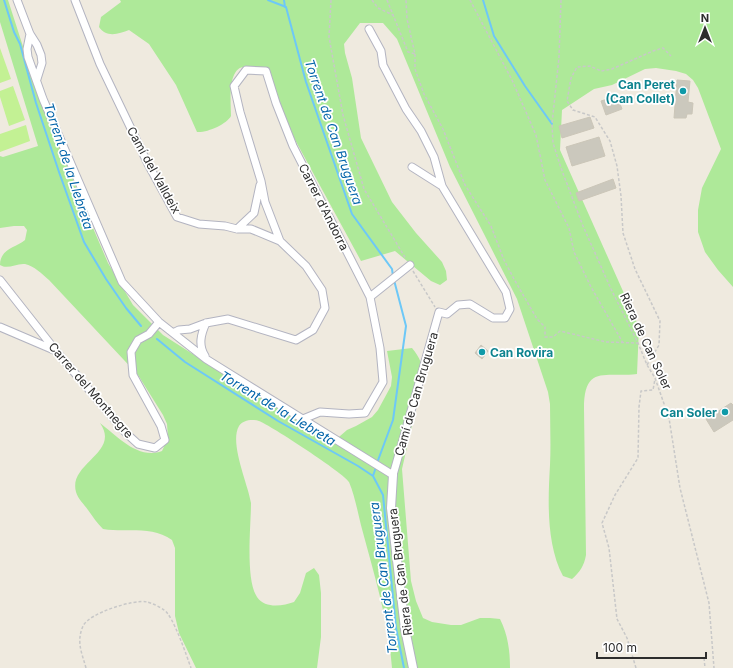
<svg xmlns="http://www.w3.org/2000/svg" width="733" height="668" font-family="Inter,sans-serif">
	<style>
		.green { fill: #aee999 }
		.pitch { fill: #c3f194 }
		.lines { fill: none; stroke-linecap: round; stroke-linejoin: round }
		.stream { stroke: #6dc8f7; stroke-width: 2 }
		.building { fill: #cbc8bd; stroke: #cbc6b8 }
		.minor-casing { stroke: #b3b4c1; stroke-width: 9 }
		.tertiary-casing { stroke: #b3b4c1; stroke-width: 10 }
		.path { stroke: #c8c8c8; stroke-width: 1.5; stroke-dasharray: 3 2; stroke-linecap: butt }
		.minor { stroke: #fff; stroke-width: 7 }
		.tertiary { stroke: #fff; stroke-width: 8 }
		.culture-dot { fill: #0f9aa8; stroke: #fff; stroke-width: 1.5 }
		.labels { text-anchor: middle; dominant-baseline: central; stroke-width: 3.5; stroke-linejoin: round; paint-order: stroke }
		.culture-label { font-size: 12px; font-weight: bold; fill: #0d838f; stroke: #fff; text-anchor: end }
		.street-label { font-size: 12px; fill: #2d2d2d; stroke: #fff }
		.water-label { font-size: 13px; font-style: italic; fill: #0465aa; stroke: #fff }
	</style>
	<rect width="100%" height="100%" fill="#efeadf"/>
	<!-- green -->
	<path class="green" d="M0 0H8L38 93 87 214 108 263 133 305 163 335 332 443 347 430 356 426 372 417 378 410 391 386 392 377 387 351 412 348C420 358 423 364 423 377L402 469 411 581 416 601 423 618 432 622 451 625H461L480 618H490L500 619C508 635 510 651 510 668H392C389 622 374 574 362 529 358 514 355 496 349 482 345 474 270 425 259 421 252 419 243 420 239 426 229 443 248 484 251 503 251 525 245 579 257 597 265 609 283 606 294 602L300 593 306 573 314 568 319 575 321 593V637L317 668H196L179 633 175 616V548L172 540C151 525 126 533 103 529 97 523 93 517 88 510 84 504 78 499 76 492 68 463 121 453 100 423 117 436 138 460 162 451L168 438 167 424 163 415 138 375 49 280C42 274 34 266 25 264 16 263 8 270 0 265 0 249 15 248 25 240L27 230 24 226H14L0 228V156L3 157 38 146 0 22Z
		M120 0H733V287L718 270 705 252 698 232V210L702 188 721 149 698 88 693 80 686 74 676 71 656 68 645 69 612 85 594 89 562 110 560 150 639 327 637 374C605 378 584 364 584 409L586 555C584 566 580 572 572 579L563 576C546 544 548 500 550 465 551 445 550 424 550 404L548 392 517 299 450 167 397 39 383 23H360L344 44 345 53 352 78 361 138 392 202 416 233 442 262 446 271 447 280 440 285 431 281 395 251 361 261 287 125 266 69C259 68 250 66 243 67 227 70 231 104 231 116 227 124 207 133 197 132L176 85 149 44 129 30C119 34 106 38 99 27L101 17 121 2Z"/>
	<!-- pitch -->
	<path class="pitch" d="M0 48 11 79 0 83Z
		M13 86 25 120 9 126 0 97V91Z
		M26 125 30 141 0 152V134Z"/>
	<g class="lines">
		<!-- stream -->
		<path class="stream" d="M4 0 14 32 20 44 36 103 59 172 84 242 106 279 126 308 141 326
			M268 0 286 7 306 82 352 214 392 269 393 276
			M284 0 285 7
			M483 0 494 36 525 86 552 124
			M157 339 185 362 278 421 358 466 373 476
			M377 463 393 420 406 326 394 280
			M376 467 373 476 383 495 396 628 404 668"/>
	</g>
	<!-- building -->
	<path class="building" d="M677 80 690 81 688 102 693 103 692 114H687L686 118H674Z
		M617 96 622 109 606 115 601 101Z
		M590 117 594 128 562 138 559 126Z
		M599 137 605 156 572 166 566 147Z
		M613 179 616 188 579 201 576 193Z
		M481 345 488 351 482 359 475 353Z
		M731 403 733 405V420L714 432 706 419Z"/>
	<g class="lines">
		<!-- minor casing -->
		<g class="minor-casing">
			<path id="minor" d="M17 0 30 34 37 45 41 55 42 63 37 79
				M75 0 100 64 148 164 177 217 199 224 225 226 237 229H251L280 241 306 266 322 290 325 308 313 330 296 340 228 319 206 323 190 329 179 330 173 333
				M30 34 27 49 28 57 43 99 122 282 159 322 206 359 393 475 439 312 447 314 458 305 470 304 493 318H505L510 309 506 292 442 186 434 157 421 131 406 109 383 65 381 51 369 29
				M412 167 442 186
				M237 229 254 213 260 185
				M280 241 265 202 261 181 240 112 234 86 246 70 266 71 276 103 293 146 370 297 380 348 383 382 365 413 349 414 320 412 303 419
				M0 280 56 351 126 433 138 444 155 448 165 440 161 426 133 375 131 352 138 340 149 334 159 322
				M370 297 410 265
				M0 327 54 350
				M205 356C198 345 201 334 206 323"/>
		</g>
		<!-- tertiary casing -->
		<g class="tertiary-casing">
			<path id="tertiary" d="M393 475 391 508 405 629 413 668"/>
		</g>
		<!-- path -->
		<path class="path" d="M331 0 329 37 343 115 364 189 406 259
			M372 0 378 8 393 15
			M387 0 408 52 415 54 407 19 406 0
			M470 0 512 80 536 135 545 180 569 228 574 252 591 287 623 343
			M561 0 559 57 552 124 553 143 561 168 583 226 611 289 638 343 647 365 655 378 669 418 680 488 709 603 714 668
			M415 54V69L424 94 443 129 465 185 491 226 504 260 514 279 537 319 545 327V337H553L560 331 606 342 638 343
			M413 271 435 307
			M647 365 659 345 660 321 635 269 623 233 621 196 617 166 610 141 595 117 573 110 567 101 571 78 577 67 590 66 601 71 612 69 653 51 663 48 671 56
			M704 658 705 668
			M86 668C82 653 76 642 83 626 89 613 134 599 147 602 152 603 160 607 164 610 173 615 187 657 191 668
			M636 668 627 638 617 619 609 548 602 523 615 495 638 458 639 407 641 391 653 390 655 379"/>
		<!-- minor -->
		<use href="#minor" class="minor"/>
		<!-- tertiary -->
		<use href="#tertiary" class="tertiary"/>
	</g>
	<!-- markers -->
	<g class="culture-dot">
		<circle cx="683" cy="91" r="4"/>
		<circle cx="482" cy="352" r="4"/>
		<circle cx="725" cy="412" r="4"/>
	</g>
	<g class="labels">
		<!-- culture labels -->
		<g class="culture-label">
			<text x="675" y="84">Can Peret<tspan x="675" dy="14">(Can Collet)</tspan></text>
			<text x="490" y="352" text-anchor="start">Can Rovira</text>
			<text x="717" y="412">Can Soler</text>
		</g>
		<!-- street labels -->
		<g class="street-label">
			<text transform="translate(154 170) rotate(61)">Camí del Valldeix</text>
			<text transform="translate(324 207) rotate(63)">Carrer d'Andorra</text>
			<text transform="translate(646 341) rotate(65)">Riera de Can Soler</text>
			<text transform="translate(91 390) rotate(49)">Carrer del Montnegre</text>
			<text transform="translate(416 394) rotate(-74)">Camí de Can Bruguera</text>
			<text transform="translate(400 572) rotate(-97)">Riera de Can Bruguera</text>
		</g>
		<!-- water labels -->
		<g class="water-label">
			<text transform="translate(334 132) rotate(71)">Torrent de Can Bruguera</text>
			<text transform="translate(69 166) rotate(72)">Torrent de la Llebreta</text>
			<text transform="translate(278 408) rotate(31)">Torrent de la Llebreta</text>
			<text transform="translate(383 578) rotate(-97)">Torrent de Can Bruguera</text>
		</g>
	</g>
	<!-- north arrow -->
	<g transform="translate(705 28)" stroke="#ffffff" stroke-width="3" paint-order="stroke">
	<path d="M0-3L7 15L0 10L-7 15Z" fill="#2d2d2d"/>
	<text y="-6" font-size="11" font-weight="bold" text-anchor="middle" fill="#2d2d2d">N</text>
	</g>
	<!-- scale -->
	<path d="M597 652v6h109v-6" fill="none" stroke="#2d2d2d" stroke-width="2"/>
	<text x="603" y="652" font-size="12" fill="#2d2d2d" stroke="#ffffff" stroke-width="3" paint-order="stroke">100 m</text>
</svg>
